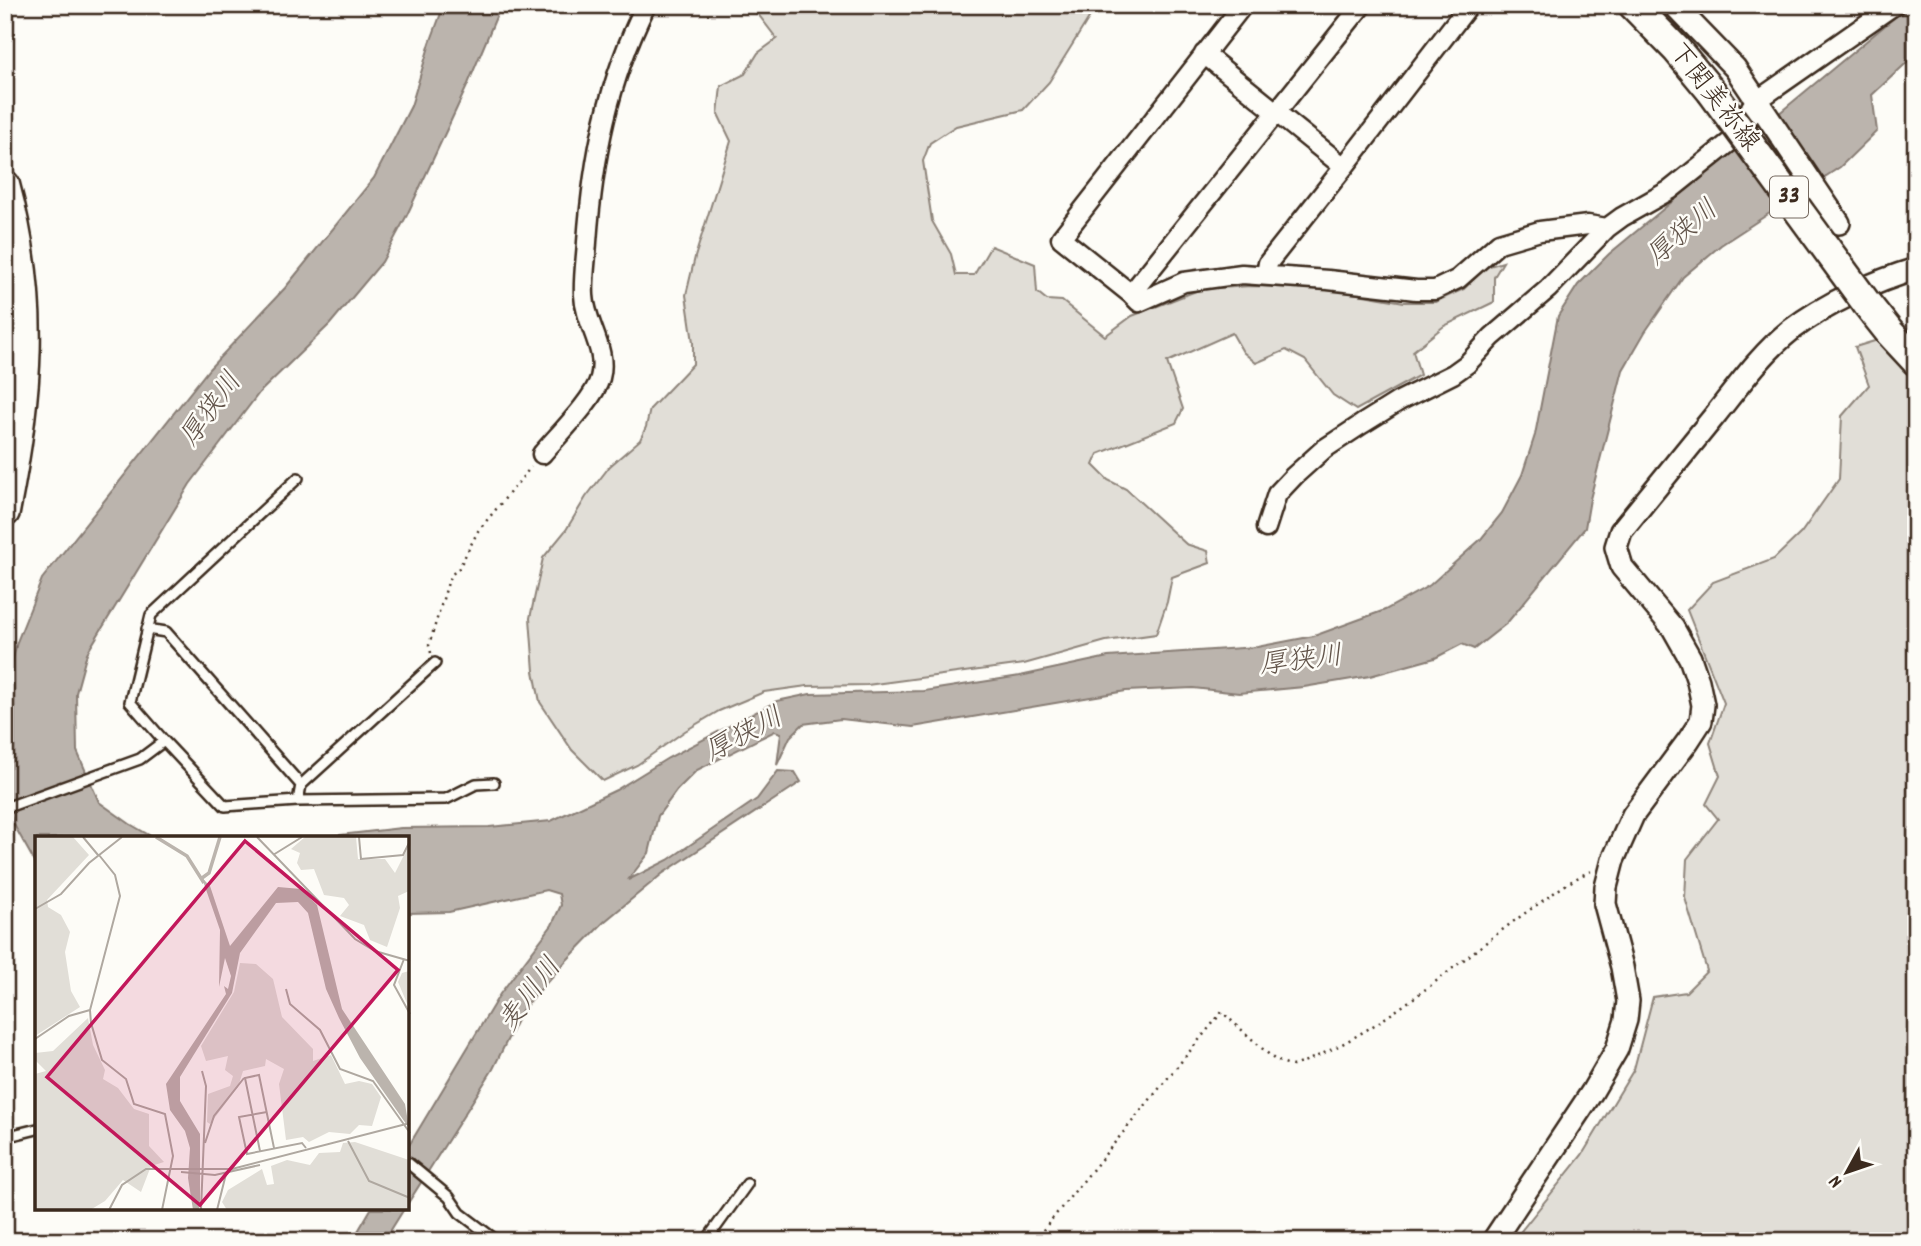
<svg xmlns="http://www.w3.org/2000/svg" width="1921" height="1246" font-family="Dekko,'Klee One',sans-serif">
	<style>
		.green { fill: #e1ded7; stroke: #8e847a; stroke-width: 2 }
		.water { fill: #bbb4ad; stroke: #887d74; stroke-width: 2 }
		.lines { fill: none; stroke-linecap: round; stroke-linejoin: round }
		.service-casing { stroke: #3b2a1e; stroke-width: 14 }
		.minor-casing { stroke: #3b2a1e; stroke-width: 23 }
		.tertiary-casing { stroke: #3b2a1e; stroke-width: 26 }
		.primary-casing { stroke: #3b2a1e; stroke-width: 33 }
		.trunk-casing { stroke: #3b2a1e; stroke-width: 33 }
		.path { stroke: #3b2a1e; stroke-width: 2.5; stroke-dasharray: 2 5; stroke-linecap: butt }
		.service { stroke: #fdfcf7; stroke-width: 9 }
		.minor { stroke: #fdfcf7; stroke-width: 18 }
		.tertiary { stroke: #fdfcf7; stroke-width: 21 }
		.primary { stroke: #fdfcf7; stroke-width: 28 }
		.trunk { stroke: #fdfcf7; stroke-width: 28 }
		.primary-bridge-casing { stroke: #3b2a1e; stroke-width: 33; stroke-linecap: butt }
		.primary-bridge { stroke: #fdfcf7; stroke-width: 28 }
		.labels { text-anchor: middle; dominant-baseline: central; stroke-width: 5; stroke-linejoin: round; paint-order: stroke }
		.shield { fill: #fdfcf7; stroke: #75695f; stroke-width: 2 }
		.shield-label { font-size: 24px; font-weight: bold; fill: #3b2a1e }
		.street-label { font-size: 26px; fill: #3b2a1e; stroke: #fdfcf7 }
		.water-label { font-size: 28px; font-style: italic; fill: #615349; stroke: #fdfcf7 }
		.inset-river { fill: none; stroke: #bbb4ad; stroke-width: 3.5 }
		.inset-road { fill: none; stroke: #afa8a0; stroke-width: 2 }
		.view { fill: #c2185b; fill-opacity: 0.15; stroke: #c2185b; stroke-width: 3.5 }
		.inset-edge { fill: none; stroke: #3b2a1e; stroke-width: 3.5 }
	</style>
	<rect width="100%" height="100%" fill="#fdfcf7"/>
	<filter id="ink" filterUnits="userSpaceOnUse"><feTurbulence type="fractalNoise" baseFrequency=".0143" numOctaves="2"/><feDisplacementMap in="SourceGraphic" scale="14" xChannelSelector="R" yChannelSelector="G"/><feConvolveMatrix kernelMatrix="1 2 1 2 8 2 1 2 1" color-interpolation-filters="sRGB"/></filter>
	<g filter="url(#ink)">
		<!-- green -->
		<path class="green" d="M751 5H1097L1049 82 1023 110 956 126 930 143 923 161 932 221 951 254 956 275H974L991 246 1035 264 1037 292 1047 300 1062 301 1105 336 1132 316 1201 289 1251 286 1329 289 1404 302H1435L1464 289 1486 267 1503 262 1494 277V302L1444 326 1413 351 1420 375 1356 410 1333 395 1305 360 1286 350 1256 363 1243 352 1232 333 1167 362 1183 409 1176 423 1098 454 1093 465 1108 480 1126 489 1186 544 1208 551 1210 563 1172 577 1167 602 1156 634 1106 641 1024 664 867 685 807 686 764 692 719 711 685 731 637 765 603 781 572 750 540 702 534 671 530 618 543 558 566 530 586 497 610 466 640 440 646 427 650 409 693 364V342L686 295 695 257 731 141 718 114 721 86 745 74 758 53 777 39Z
			M1878 340 1916 382V1241H1513L1582 1155 1634 1069 1653 997 1686 992 1707 971 1685 898 1687 859 1718 819 1706 804 1720 776 1710 743 1724 703 1687 610 1713 582 1774 559 1801 533 1839 479 1842 416 1869 385 1855 347Z"/>
		<!-- water -->
		<path class="water" d="M444 5H501L468 84 407 215 382 262 330 324 259 393 190 484 87 653 76 693 77 751 99 802 130 824 154 838H37V866L13 823 5 796V692L17 642 42 579 209 369 285 288 374 178 411 106 430 43Z
			M1913 5H1916V54L1872 95 1877 131 1840 167 1721 245 1683 277 1645 332 1623 370 1590 499 1585 528 1507 623 1474 649 1462 644 1435 658 1370 676 1304 687 1239 693 1193 688 1126 691 913 727 841 719 803 724 790 737 777 765 781 733 775 731 697 770 677 790 658 816 649 853 628 880 668 860 757 799 778 771 795 772 801 782 662 874 604 922 567 960 522 1010 493 1069 408 1203V1147L500 994 552 925 561 905 559 894 546 890 449 912 408 913V838H314L401 828 489 827 551 821 616 790 668 758 777 701 810 694 924 691 1020 676 1108 657 1257 647 1314 636 1385 610 1430 585 1481 539 1502 513 1522 475 1535 435 1558 316 1578 285 1609 254 1894 18Z
			M371 1209H404L384 1241H355L357 1233Z"/>
		<g class="lines">
			<!-- service casing -->
			<g class="service-casing">
				<path id="service" d="M147 629 166 632 301 785 298 801
					M164 741 130 702 151 615 298 478
					M301 785 435 663
					M5 808 140 759 164 741 225 806 298 801 446 799 476 784 494 783
					M5 1137 37 1129
					M408 1163 449 1197 460 1213 497 1241
					M706 1241 747 1184"/>
			</g>
			<!-- minor casing -->
			<g class="minor-casing">
				<path id="minor" d="M1243 5 1061 238 1131 294 1362 5
					M1204 54 1344 167 1469 5
					M1266 275 1268 263 1344 167
					M1131 294 1139 302 1184 282 1242 274 1328 280 1416 290H1435L1458 279 1499 243 1540 231 1588 225 1607 228
					M542 454C558 435 594 400 600 378 608 349 585 324 584 295 583 278 586 259 587 242 593 158 608 81 646 5
					M1266 528 1277 494 1294 476 1324 449 1362 424 1399 401 1453 374 1467 364 1492 337 1548 289 1607 228 1622 217 1670 190 1745 130 1751 107 1758 100 1894 5"/>
			</g>
			<!-- tertiary casing -->
			<g class="tertiary-casing">
				<path id="tertiary" d="M1674 5 1735 68 1839 223
					M1493 1241 1592 1092 1617 1049 1626 1020 1628 1001 1622 967 1605 904 1606 887 1613 860 1633 815 1688 741 1701 721 1703 705 1698 681 1690 658 1673 628 1622 567 1616 547 1621 531C1653 492 1684 453 1716 414 1739 385 1762 353 1791 330 1825 304 1875 281 1916 269"/>
			</g>
			<!-- primary casing -->
			<g class="primary-casing">
				<path id="primary" d="M1633 5 1677 50 1711 91
					M1867 304 1890 333 1916 361"/>
			</g>
			<!-- trunk casing -->
			<g class="trunk-casing">
				<path id="trunk" d="M5 185C37 302 28 395 5 512"/>
			</g>
			<!-- path -->
			<path class="path" d="M431 653 429 645 450 576 459 568 478 531 531 467
				M1034 1241 1222 1012 1275 1060 1293 1066C1382 1034 1452 965 1528 911 1549 897 1568 881 1591 871"/>
			<!-- service -->
			<use href="#service" class="service"/>
			<!-- minor -->
			<use href="#minor" class="minor"/>
			<!-- tertiary -->
			<use href="#tertiary" class="tertiary"/>
			<!-- primary -->
			<use href="#primary" class="primary"/>
			<!-- trunk -->
			<use href="#trunk" class="trunk"/>
			<!-- primary-bridge casing -->
			<g class="primary-bridge-casing">
				<path id="primary-bridge" d="M1711 91 1867 304"/>
			</g>
			<!-- primary-bridge -->
			<use href="#primary-bridge" class="primary-bridge"/>
		</g>
	</g>
	<g class="labels">
		<!-- shield labels -->
		<rect class="shield" x="1770" y="176.5" width="38" height="41" rx="5"/>
		<g class="shield-label">
			<text x="1789" y="197">33</text>
		</g>
		<!-- street labels -->
		<g class="street-label">
			<text transform="translate(1713 98) rotate(52)">下関美祢線</text>
		</g>
		<!-- water labels -->
		<g class="water-label">
			<text transform="translate(1684 235) rotate(-41)">厚狭川</text>
			<text transform="translate(213 411) rotate(-54)">厚狭川</text>
			<text transform="translate(1301 663) rotate(-7)">厚狭川</text>
			<text transform="translate(745 737) rotate(-28)">厚狭川</text>
			<text transform="translate(532 996) rotate(-53)">麦川川</text>
		</g>
	</g>
	<!-- overview -->
	<g transform="translate(35 836)">
		<rect width="374" height="374" fill="#fdfcf7"/>
		<path d="M0 1H38L54 19 12 64 13 71 26 79 35 96 30 116 36 155 45 171 0 200ZM270 1H321L323 23H350L360 37 374 9V55L363 60 365 72 352 111 335 104 329 89 305 80 314 69 309 62 289 59 279 33 266 34 262 27 265 17 256 13ZM205 127 221 128 238 143 247 181 278 213V225L296 219 310 248 324 245 337 248 346 261 337 290 324 289 315 298 294 296 274 306 268 301 251 304 244 248 249 233 231 223 230 230 208 235 203 251 175 288 172 286 173 258 195 250 198 240 190 234 193 220 171 225 166 210 199 156ZM374 135V172L363 146 367 137ZM53 182 58 209 70 234 68 243 83 252 99 273 114 278V310L129 326 116 330 106 356 88 344 70 365 55 374H0V238L11 235 0 224V217L18 215ZM320 306 374 324V374H192L187 366 193 354 227 333 232 349 239 348 236 330 252 324 275 329 284 317 305 316 308 307Z" fill="#e1ded7"/>
		<path d="M167 42 175 50 195 110 243 51 266 53 282 69 307 173 370 268 374 292 325 222 304 182 291 153 273 77 263 66 241 67 205 117 197 157 145 241V265L165 298V364L164 374H158L153 342 155 312 150 295 135 274 131 248 191 158 189 150 193 153 196 140 190 122 184 151 185 94Z" fill="#bbb4ad"/>
		<path class="inset-river" d="M121 1 152 20 169 47M167 42 174 37 185 1"/>
		<path class="inset-road" d="M48 1 63 19M222 1 320 103 340 115 375 125M324 1 326 23 368 19 375 5M64 19 80 39 85 60 55 174 56 187 67 224 91 243 99 268 130 278 138 320 127 374M238 19 267 1M0 73 26 58 54 27 87 1M369 123 359 149 375 178M251 153 255 168 285 194 305 233 338 245 375 297M0 203 34 180 55 174M232 276 204 281 212 318 267 307 271 312M313 305 334 345 375 362M170 307 179 280 209 242M225 315 210 242 224 239 239 312M146 336 180 339 225 329M74 374 87 349 111 333H197L375 287M166 374 171 250 167 235M182 374 191 338"/>
		<path class="view" d="M210 5 363 134 165 369 12 241Z"/>
		<rect width="374" height="374" class="inset-edge"/>
	</g>
	<!-- margin -->
	<rect width="1921" height="1246" fill="none" stroke="#fdfcf7" stroke-width="28"/>
	<rect x="14" y="14" width="1893" height="1218" fill="none" stroke="#3b2a1e" stroke-width="2.5" filter="url(#ink)"/>
	<!-- north arrow -->
	<g transform="translate(1847 1172) rotate(230)" stroke="#fdfcf7" stroke-width="5" paint-order="stroke">
	<path d="M0-5L12 26L0 18L-12 26Z" fill="#3b2a1e"/>
	<text y="-10" font-size="19" font-weight="bold" text-anchor="middle" fill="#3b2a1e">N</text>
	</g>
</svg>
